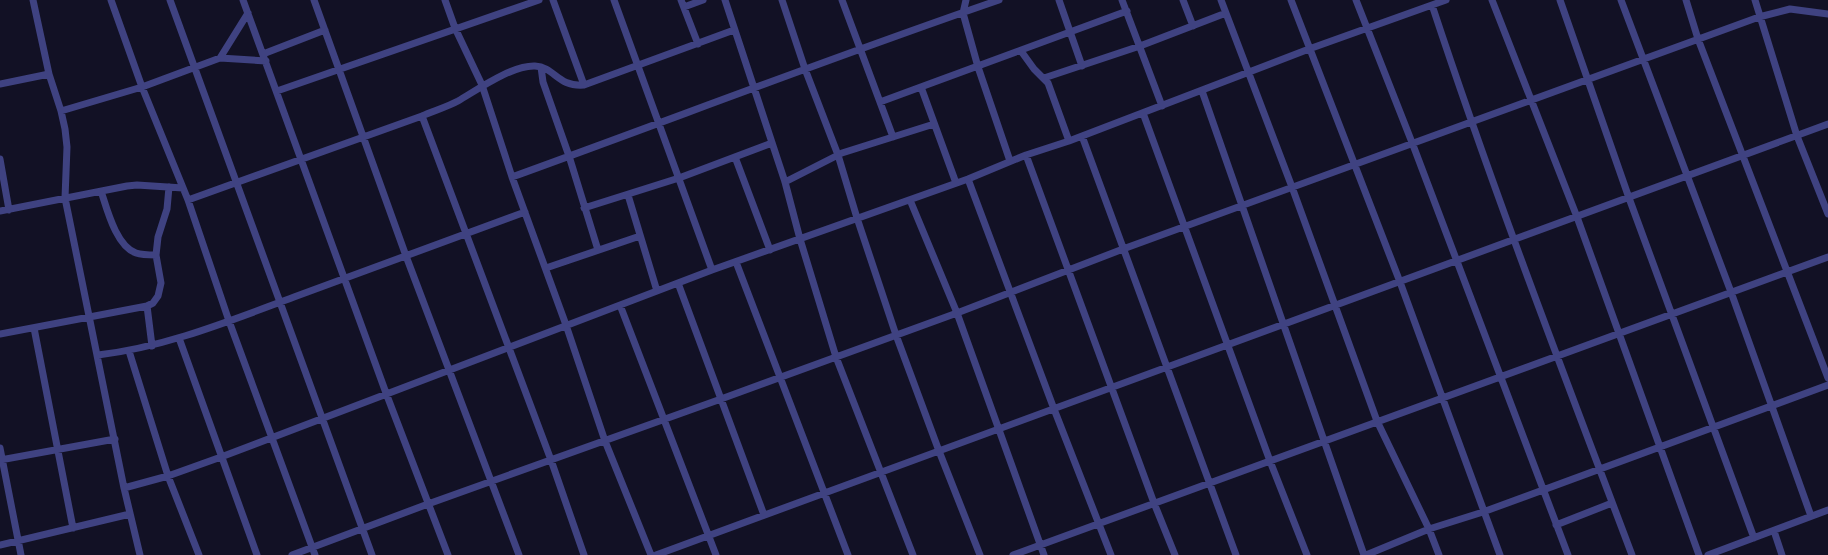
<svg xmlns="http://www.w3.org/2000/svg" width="1828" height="555" font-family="Jost,sans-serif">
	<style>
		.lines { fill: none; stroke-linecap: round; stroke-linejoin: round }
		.minor { stroke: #3f4281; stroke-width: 7 }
	</style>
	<rect width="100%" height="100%" fill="#121125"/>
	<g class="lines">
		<!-- minor -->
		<path class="minor" d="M33 0 49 74 61 111 65 129 67 147 65 198 124 488 140 555
			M111 0 142 87 188 200 229 321 315 555
			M170 0 372 555
			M243 0 386 393 448 555
			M314 0 406 256 519 555
			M445 0 455 28 482 85 512 177 566 325 605 441 651 555
			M553 0 584 85
			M614 0 712 270
			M681 0 698 44
			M725 0 785 182 800 239 836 357 913 555
			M782 0 805 69 838 155 857 218 896 335 939 451 980 555
			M842 0 893 137
			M966 0 963 13 978 67 1010 161
			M1059 0 1082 66
			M1122 0 1162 106
			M1183 0 1193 26
			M1221 0 1292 187 1377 421 1429 529 1439 555
			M1291 0 1400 282 1500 555
			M1356 0 1413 145 1568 555
			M1492 0 1577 217 1699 555
			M1560 0 1629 198 1754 538
			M1621 0 1731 292 1811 516
			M1686 0 1698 39 1828 378
			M1755 0 1797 136 1828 214
			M1432 5C1493 190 1563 372 1632 555
			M684 7 703 0
			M1021 51 1034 69 1048 83 1069 141
			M263 54 325 30
			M220 58 248 13
			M541 67 543 82 569 156 598 250
			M1044 78 1140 46 1226 13
			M0 84 49 74
			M921 87 956 183
			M277 91 539 0
			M1202 91 1364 555
			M880 102 1127 11
			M61 111 142 87 220 58 266 61
			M1143 113 1270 461 1307 555
			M422 116 551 460 584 555
			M1082 136 1236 555
			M1026 155 1154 503 1175 555
			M735 157 770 250
			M0 159 9 210
			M512 177C675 118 836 56 999 0
			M968 179 1054 409 1111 555
			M785 182 842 153 934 124
			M101 191C107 209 116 246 136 253 142 255 150 255 156 255
			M628 195 657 291
			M188 200 422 116C433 111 447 107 458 101 477 90 512 65 535 66 555 67 557 87 584 85L734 30
			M910 200 957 313 1044 555
			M584 208 679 178 772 143
			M0 211 127 186 137 185 183 188
			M736 262 848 555
			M546 268 640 236
			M678 283 764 515
			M620 305 716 555
			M34 328 73 528
			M0 334 147 306
			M179 338 257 555
			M152 346 147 306 153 303 158 296 161 283 156 255 158 237 167 209 169 187
			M129 351 168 476 199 555
			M98 355C166 347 229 321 294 297 371 269 448 241 525 212
			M0 448 21 555
			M0 460 115 439
			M124 488 168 476 221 457 712 270 968 179 1026 155 1069 141 1309 49 1446 0
			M1556 525 1612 503
			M1774 531 1782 555
			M0 545 130 514
			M292 555 428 504 721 399 957 313 1123 249 1759 17 1790 9 1828 14
			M656 555 1828 124
			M1013 555 1828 257
			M1366 555 1429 529 1483 512 1828 385
			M1708 555 1828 510"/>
	</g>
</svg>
